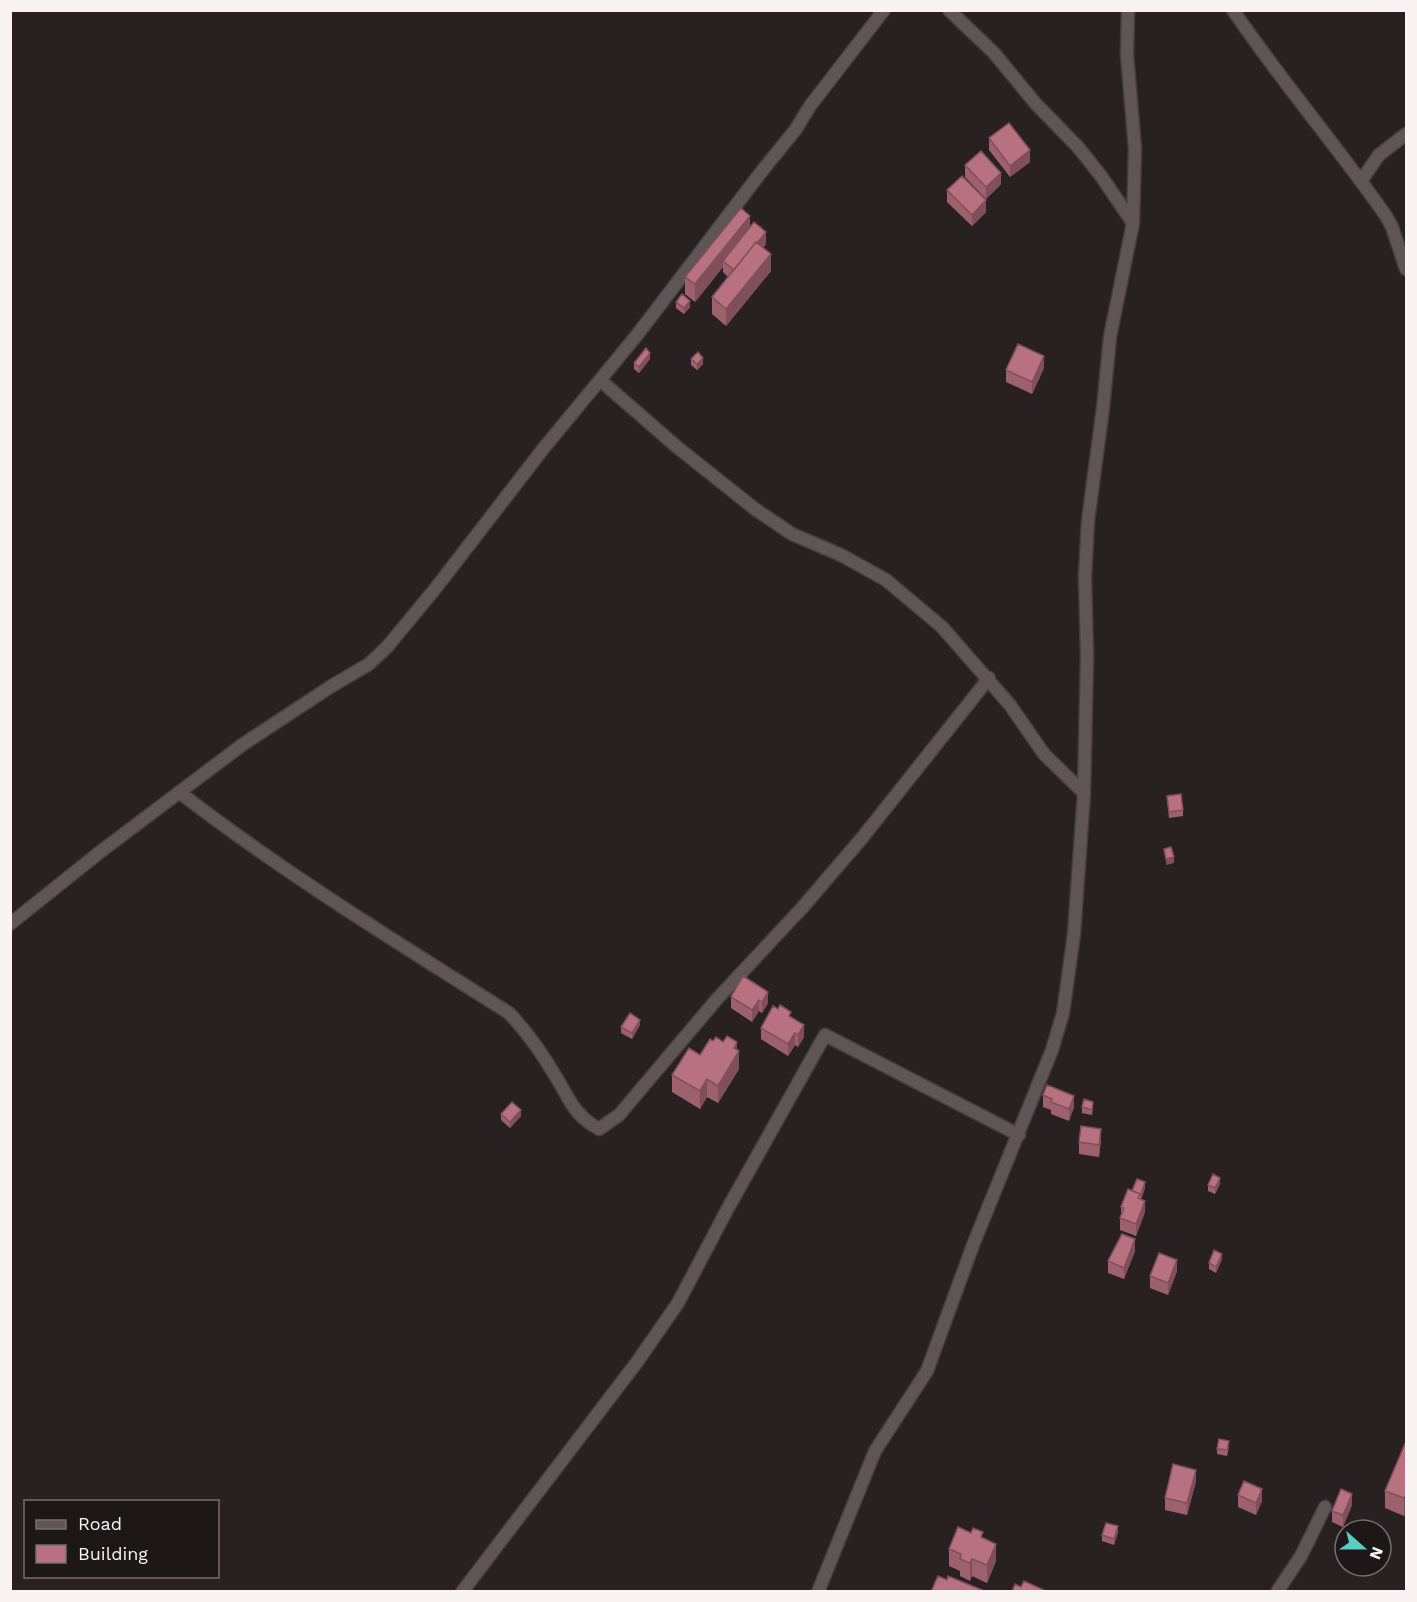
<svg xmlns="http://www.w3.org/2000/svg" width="1417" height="1602" font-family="'Work Sans',sans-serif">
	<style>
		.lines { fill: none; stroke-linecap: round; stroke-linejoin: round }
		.street-casing { stroke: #443d3e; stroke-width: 15 }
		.street { stroke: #5f5557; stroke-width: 12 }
		.wall { fill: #9d616e }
		.shaded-wall { fill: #804f5a }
		.building { fill: #b77180; stroke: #804f5a; stroke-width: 1.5 }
	</style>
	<rect width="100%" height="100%" fill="#282021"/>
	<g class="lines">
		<!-- street casing -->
		<g class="street-casing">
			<path id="street" d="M949 10 994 53 1036 104 1078 147 1101 176 1133 223
				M1233 10C1281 81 1337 146 1386 216L1392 227 1406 269
				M1361 181 1379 155 1406 134
				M600 380 677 447 755 509 792 534 841 555 886 580 942 627 1010 705 1044 754 1084 793
				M179 792C284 873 397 942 509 1013 528 1033 542 1053 556 1077 570 1100 574 1115 599 1129L619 1115 717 999 802 908 862 838 989 678
				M10 924 100 852 242 745 330 687 369 664 387 647 435 589 543 449 637 335 762 171 796 129 810 106 884 10
				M462 1592 637 1362 678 1303 728 1208 825 1035 1019 1135
				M818 1592 875 1451 927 1371 973 1245 1052 1050 1063 1013 1074 934 1084 793 1087 656 1085 576 1088 521 1103 408 1110 337 1133 223 1135 149 1127 55 1128 10
				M1277 1592 1301 1556 1325 1507"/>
		</g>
		<!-- street -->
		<use href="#street" class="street"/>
	</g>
	<!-- wall -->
	<path class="wall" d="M989 138 1030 162 1010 177 989 150Z
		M965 165 1001 184 986 199 965 177Z
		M947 190 986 212 972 226 947 202Z
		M750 227 766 244 763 248 771 271 726 326 712 314V297L728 277 723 272V267L695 302 685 294V277Z
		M676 302 690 307 684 314 676 308Z
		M650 359 639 373 634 369V363Z
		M691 359 703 364 697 370 691 365Z
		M1044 368 1032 394 1006 382V370Z
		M1167 796 1183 810V816L1169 818Z
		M743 976 768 1003 762 1013 759 1011 752 1022 731 1008V997Z
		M791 1017 804 1037 798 1047 795 1045 788 1056 761 1039V1028Z
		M640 1025 632 1039 621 1033V1027Z
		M713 1041 737 1050 739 1069 718 1103 707 1097 700 1109 672 1092V1075L700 1055Z
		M1043 1095 1074 1107 1069 1121 1051 1114V1110L1043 1107Z
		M1082 1107 1093 1108 1092 1115 1082 1113Z
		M501 1114 521 1116 510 1128 501 1120Z
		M1101 1141 1099 1157 1079 1154V1142Z
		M1220 1184 1215 1194 1208 1191V1185Z
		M1145 1188 1141 1199 1145 1212 1136 1236 1120 1230V1218L1121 1214V1207Z
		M1135 1251 1124 1279 1108 1273V1261Z
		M1222 1259 1216 1273 1209 1269V1263Z
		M1177 1271 1168 1295 1150 1288V1276Z
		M1407 1439V1510L1404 1516 1385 1508V1491Z
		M1229 1447 1227 1456 1217 1454V1449Z
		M1196 1481 1187 1515 1165 1510V1498Z
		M1238 1495 1262 1501 1256 1515 1238 1507Z
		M1352 1505 1343 1527 1332 1522V1511Z
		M1118 1532 1114 1545 1102 1541V1535Z
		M983 1538 996 1561 987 1583 972 1576 970 1581 960 1576V1571L949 1566V1549Z"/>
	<!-- shaded-wall -->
	<path class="shaded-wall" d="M1030 150V162L1010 177V166Z
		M1001 173V184L986 199V187Z
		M986 200V212L972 226V215Z
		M750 216V233L723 261V267L695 302V284Z
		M766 232V244L735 282V270Z
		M771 254V271L726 326V309Z
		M690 301V307L684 314V308Z
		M650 353V359L639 373V367Z
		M1044 356V368L1032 394V382Z
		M703 358V364L697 370V364Z
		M1174 857V863L1166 865V859Z
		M768 992V1003L762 1013V1002Z
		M759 1000V1011L752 1022V1010Z
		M640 1020V1025L632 1039V1033Z
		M804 1025V1037L798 1047V1035Z
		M795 1033V1045L788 1056V1044Z
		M737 1042V1054L739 1051V1069L718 1103V1086Z
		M707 1079V1097L700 1109V1091Z
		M1074 1096V1107L1069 1121V1109Z
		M521 1110V1116L510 1128V1122Z
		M1101 1129V1141L1099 1157V1145Z
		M1220 1178V1184L1215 1194V1188Z
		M1145 1182V1188L1141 1200V1194Z
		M1145 1201V1212L1136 1236V1224Z
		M1135 1239V1251L1124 1279V1268Z
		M1222 1254V1259L1216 1273V1267Z
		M1177 1260V1271L1168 1295V1283Z
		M1196 1470V1481L1187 1515V1503Z
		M1262 1489V1501L1256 1515V1503Z
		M1407 1493V1510L1404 1516V1498Z
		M1352 1494V1505L1343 1527V1515Z
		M1118 1526V1532L1114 1545V1539Z
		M996 1544V1561L987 1583V1565Z
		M972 1559V1576L970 1581V1563Z"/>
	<!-- building -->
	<path class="building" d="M1009 123 1030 150 1010 166 989 138Z
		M981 151 1001 173 986 187 965 165Z
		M962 176 986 200 972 215 947 190Z
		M741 208 750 216 695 284 685 277Z
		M754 222 766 232 757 243 756 242 734 270 723 261Z
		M756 242 771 254 726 309 712 297Z
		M682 294 690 301 684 308 676 302Z
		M1018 344 1044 356 1032 382 1006 370Z
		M646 348 650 353 639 367 634 363Z
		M698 352 703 358 697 364 691 359Z
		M1181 794 1183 810 1169 812 1167 796Z
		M1171 847 1174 857 1166 859 1164 849Z
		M743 976 768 992 762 1002 759 1000 752 1010 731 997Z
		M780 1005 791 1012 789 1016 804 1025 798 1035 795 1033 788 1044 761 1028 773 1006 778 1009Z
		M630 1013 640 1020 632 1033 621 1027Z
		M727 1036 737 1042 734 1048 739 1051 718 1086 707 1079 700 1091 672 1075 689 1048 700 1055 710 1039 713 1041 716 1037 723 1042Z
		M1047 1085 1074 1096 1069 1109 1051 1102 1052 1099 1043 1095Z
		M1084 1099 1093 1102 1092 1110 1082 1107Z
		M512 1102 521 1110 510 1122 501 1114Z
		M1081 1126 1101 1129 1099 1145 1079 1142Z
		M1213 1174 1220 1178 1215 1188 1208 1185Z
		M1137 1179 1145 1182 1141 1194 1132 1191Z
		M1128 1189 1140 1194 1138 1198 1145 1201 1136 1224 1120 1218 1124 1208 1121 1207Z
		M1122 1234 1135 1239 1124 1268 1108 1261Z
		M1214 1250 1222 1254 1216 1267 1209 1263Z
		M1159 1253 1177 1260 1168 1283 1150 1276Z
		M1219 1439 1229 1441 1227 1450 1217 1449Z
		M1407 1439V1493L1404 1498 1385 1491Z
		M1173 1464 1196 1470 1187 1503 1165 1498Z
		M1244 1481 1262 1489 1256 1503 1238 1495Z
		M1341 1489 1352 1494 1343 1515 1332 1511Z
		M1106 1523 1118 1526 1114 1539 1102 1535Z
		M958 1527 971 1533 973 1528 983 1532 981 1537 996 1544 987 1565 972 1559 970 1563 960 1559 961 1554 949 1549Z
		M938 1576 947 1580 948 1576 982 1590 981 1592H931Z
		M1024 1581 1048 1592H1012L1015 1584 1021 1587Z"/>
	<!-- border -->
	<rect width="1417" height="1602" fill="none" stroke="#f9f3f4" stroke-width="24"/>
	<!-- legend -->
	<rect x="24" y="1500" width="195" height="78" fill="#1e1718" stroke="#766f70" stroke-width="1.5"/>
	<rect x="36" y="1520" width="30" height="9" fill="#5f5557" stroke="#766f70" stroke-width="1.5"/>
	<text x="78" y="1530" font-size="18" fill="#f9f3f4">Road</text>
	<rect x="36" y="1545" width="30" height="18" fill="#b77180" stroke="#766f70" stroke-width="1.5"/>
	<text x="78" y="1560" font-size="18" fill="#f9f3f4">Building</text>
	<!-- north arrow -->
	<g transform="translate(1363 1548) rotate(111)"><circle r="28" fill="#1e1718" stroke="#766f70" stroke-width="1.5"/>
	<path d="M0-4.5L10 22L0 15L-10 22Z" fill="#57cec1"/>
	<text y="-9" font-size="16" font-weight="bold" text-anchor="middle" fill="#f9f3f4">N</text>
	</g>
</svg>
